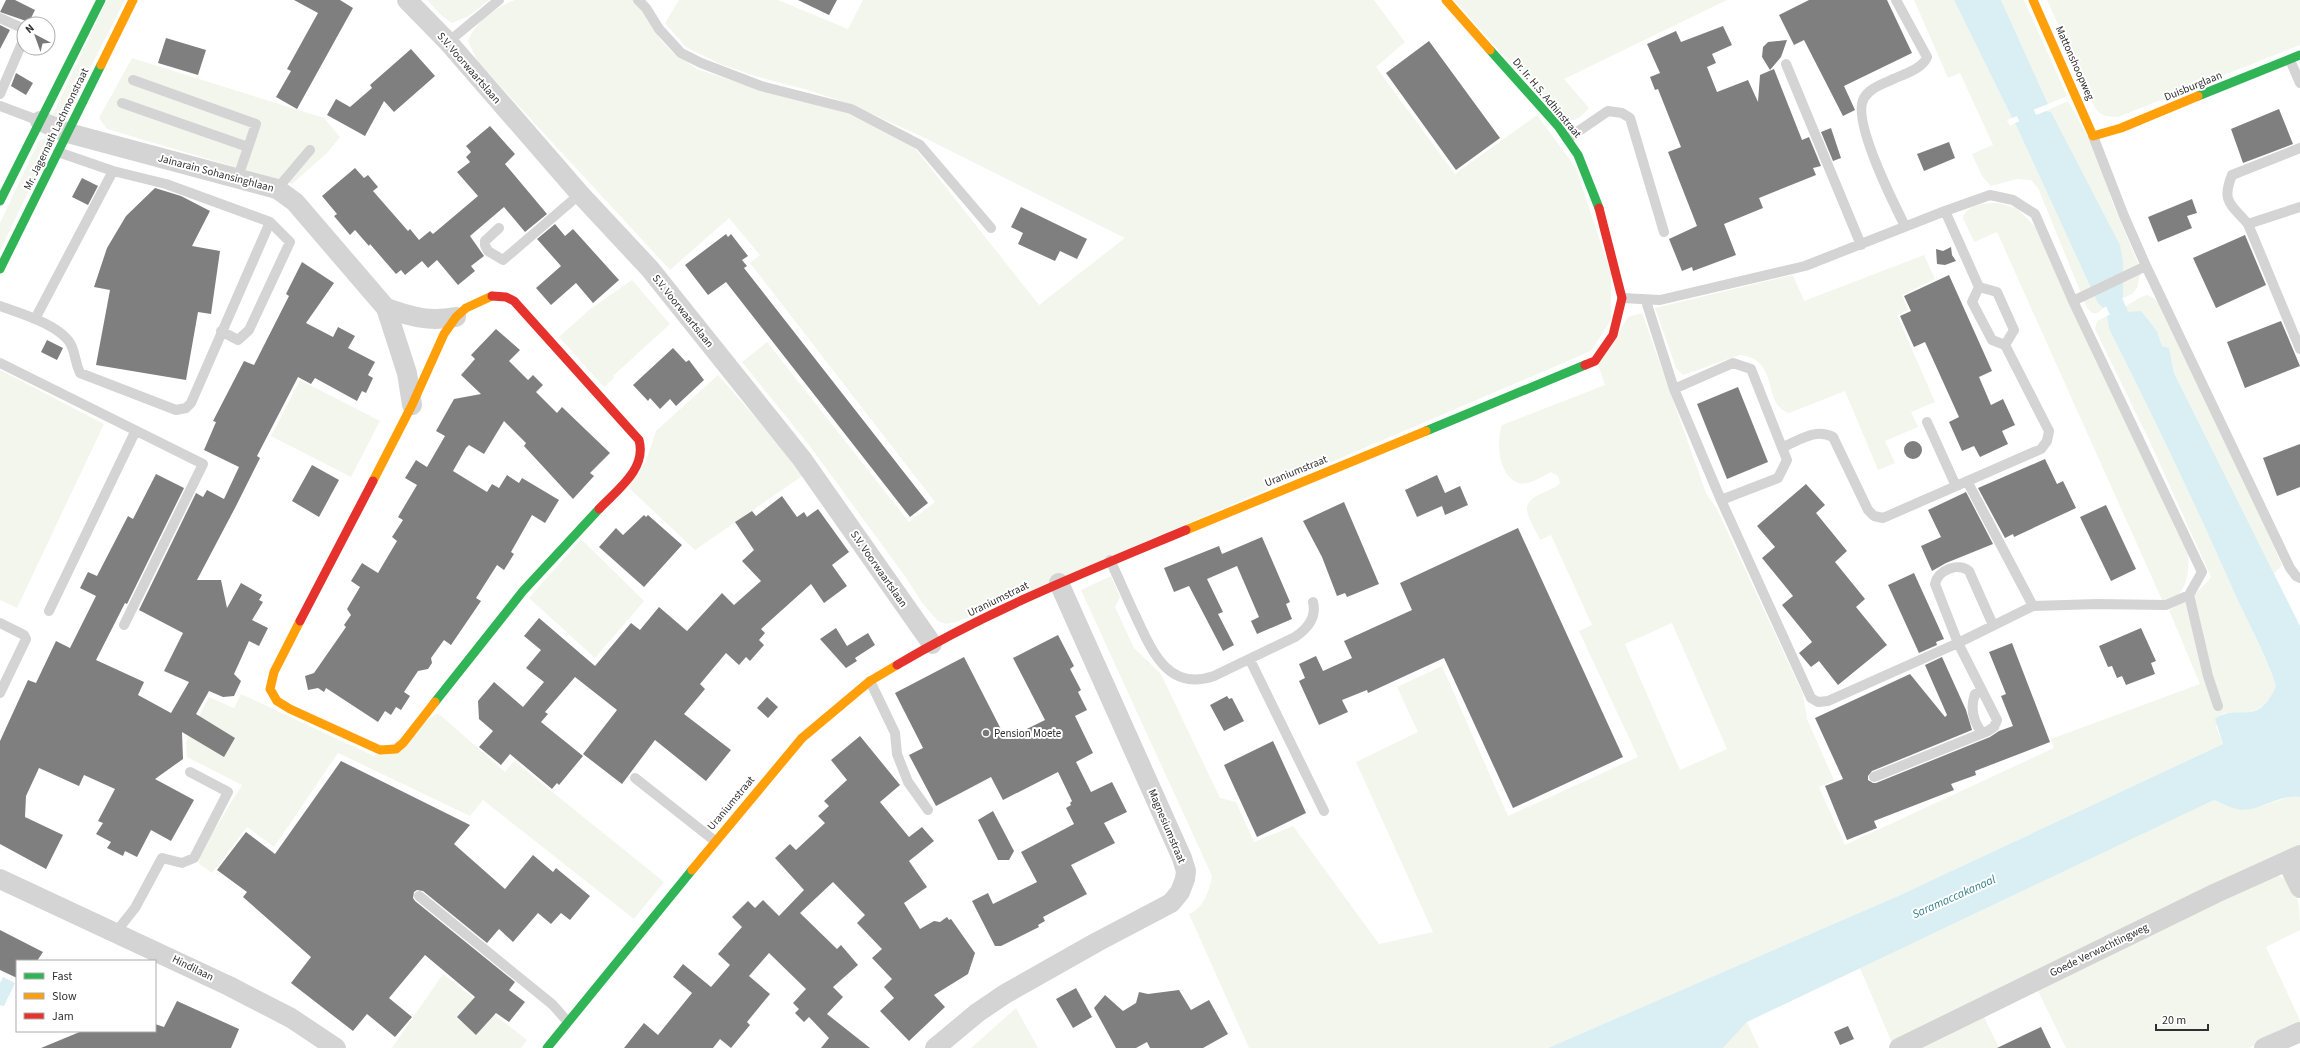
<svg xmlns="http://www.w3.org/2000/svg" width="2300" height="1048" font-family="'Source Sans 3',sans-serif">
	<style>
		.green { fill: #f3f6ec; fill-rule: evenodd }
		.water { fill: #d9eff3 }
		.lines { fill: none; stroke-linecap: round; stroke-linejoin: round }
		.canal { stroke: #d9eff3; stroke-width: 18 }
		.building { fill: #7f7f7f }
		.lane { stroke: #d4d4d4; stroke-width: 10 }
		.street { stroke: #d4d4d4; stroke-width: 20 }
		.fast { stroke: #30b455; stroke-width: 9 }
		.slow { stroke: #ff9f0a; stroke-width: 9 }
		.jam { stroke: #e5322d; stroke-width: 9 }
		.poi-dot { fill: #787878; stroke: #fff; stroke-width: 1.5 }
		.labels { text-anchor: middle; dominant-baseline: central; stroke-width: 4; stroke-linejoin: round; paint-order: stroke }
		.street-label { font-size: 11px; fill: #303030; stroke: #fff }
		.poi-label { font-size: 11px; fill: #303030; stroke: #fff; text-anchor: start }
		.water-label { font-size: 12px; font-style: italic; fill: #357d8a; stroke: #fff }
	</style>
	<rect width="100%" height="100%" fill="#fff"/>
	<!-- green -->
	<path class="green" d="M107 0H125L64 119 58 122 51 118Z
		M427 0H489L469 16 452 23 443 17Z
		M515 0H633L643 11 660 39 672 52 697 69 757 89 847 113 914 147 1039 305 1125 238 923 137 852 105 808 90 762 78 720 64 686 47 665 23 679 0H778L848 29 863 0H1374L1405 42 1376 67 1455 174 1537 115 1576 168 1611 274V320L1591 351 957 622 946 624 938 621 923 604 907 579 809 445 742 362 767 342 909 522 935 502 750 263 760 255 729 218 670 270 478 62 468 41C474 23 497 6 515 0Z
		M1454 0H1727L1564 79 1589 108C1579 120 1576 121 1561 120Z
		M1914 0H1954L2012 118 2007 120 2010 126 2015 123 2098 302 2103 308 2098 313H2092L2087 308 2038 188 2031 180 2017 179 1991 186 1982 176 1972 154 1993 145 1960 73 1948 78Z
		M2001 0H2024L2067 96 2048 104Z
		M2047 0H2300V45L2118 117C2108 117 2102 117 2095 108Z
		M132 58 324 118 340 137 327 153 292 184 107 129 99 118Z
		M2068 101 2103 164 2111 199 2141 270 2137 288 2132 294 2123 298V261L2051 112 2046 111Z
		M47 136 52 142 0 251V223L38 142Z
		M1998 203 2017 208 2037 229 2188 553C2190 571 2187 599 2163 602L1997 232 1974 242 1963 218C1967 204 1986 203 1998 203Z
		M1924 255 1935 279 1902 295 1908 310 1897 315 1935 402 1911 412 1918 427 1885 441 1895 463 1878 470 1845 391 1789 413C1762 405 1780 359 1740 355L1683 375 1676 368 1655 308 1793 275 1804 301Z
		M632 280 670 324 613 376 614 378 604 387 559 337 589 310Z
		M2147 295 2155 299 2164 309 2180 349 2236 461 2282 565 2274 574 2174 373 2169 348 2162 346 2157 331 2123 308 2141 297Z
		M1642 313 1706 493 1717 509 1803 694 1807 719 1834 780 1819 787 1845 845 2054 748 2051 739 2200 684 2169 610C2186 601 2199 593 2211 577L2151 444 2095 329 2097 321 2107 316 2109 329C2153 416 2195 503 2234 592 2248 623 2266 654 2276 686 2264 713 2251 714 2223 713L2216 727 2223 744 1898 896 1548 1048H1249L1189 914C1203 909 1210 890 1212 876L1081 590 1111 576 1120 597 1115 607 1134 648 1161 674 1220 798 1236 802 1254 842 1293 826 1379 944 1433 932 1356 762 1418 732 1397 687 1442 666 1508 816 1638 757 1579 631 1592 625 1551 535 1540 540C1536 531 1528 519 1527 510 1526 494 1553 492 1560 483L1558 476 1551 472C1543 476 1528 486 1519 483 1498 476 1496 441 1502 425L1605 385 1598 365 1628 317ZM1672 623 1727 749 1680 770 1625 644Z
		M0 370 104 424 17 608 0 600Z
		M718 375 805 474 695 550 628 487 646 461 656 431Z
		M300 380 380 421 351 477 271 436Z
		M581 539 644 601 595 658 529 598Z
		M241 694 374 756 438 713 505 772 514 761 664 882 634 919 483 800 470 816 338 753 274 847 247 827 212 873 199 864 200 853 242 785 187 757 186 742 209 697 234 708Z
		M2292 796 2300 797V849L1892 1043 1860 968 2214 800 2240 810 2259 807Z
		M2273 874C2300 879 2300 909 2300 930L2266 947 2300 1020V1024L2249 1048H2066L2037 989Z
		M443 974 527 1040 521 1048H392Z
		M1016 1008 1038 1048H971Z
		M1984 1017 1999 1048H1917Z
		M1747 1022 1759 1048H1723Z"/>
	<!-- water -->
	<path class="water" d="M1954 0H2001L2048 104 2012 118Z
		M2046 111 2051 112 2120 245 2123 261V298L2103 308 2098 303 2015 123Z
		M2123 308 2128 312 2141 311 2157 331 2162 346 2169 348 2174 373 2300 626V797C2280 794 2262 810 2241 810 2233 809 2222 803 2214 800L1747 1022 1723 1048H1548L1898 896 2223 744 2215 719C2239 702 2257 729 2276 686 2266 654 2248 623 2234 592 2195 503 2153 416 2109 329L2107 316Z
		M3 977 15 983 4 1006 0 1005V983Z"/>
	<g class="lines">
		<!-- canal -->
		<path class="canal" d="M2015 91 2038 140
			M2104 281 2128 332"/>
	</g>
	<!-- building -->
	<path class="building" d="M6 0H15L35 10 29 22 0 12Z
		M294 0H340L353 8 297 109 276 97 291 71 287 69 318 13Z
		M798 0H837L829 15Z
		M1809 0H1887L1912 53 1844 86 1855 110 1843 116 1804 40 1794 45 1779 15Z
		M0 25 10 30 0 49Z
		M1723 26 1732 45 1712 54 1716 63 1707 67 1717 92 1748 80 1758 102 1760 75 1774 69 1802 140 1809 137 1821 166 1813 168 1816 175 1759 198 1763 208 1724 224 1736 255 1693 271 1692 267 1682 271 1669 239 1697 226 1668 152 1681 147 1658 89 1655 90 1650 77 1660 73 1647 44 1676 31 1681 42Z
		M166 38 206 50 198 75 158 63Z
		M1787 40 1781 57 1770 70 1762 57 1763 47 1768 42Z
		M1429 41 1500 138 1456 170 1386 73Z
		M411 49 435 76 394 112 384 101 365 136 327 115 336 99 350 107 372 88 370 85Z
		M16 73 33 83 26 95 11 86Z
		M2279 109 2293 144 2243 163 2231 129Z
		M490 126 515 154 505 164 547 214 525 232 504 207 470 236 484 256 471 266 475 271 458 285 437 260 428 268 422 261 405 275 401 270 396 274 370 244 369 246 355 230 350 235 334 216 337 214 322 196 355 168 364 178 368 175 378 187 373 191 408 231 410 229 419 240 430 231 433 234 478 196 457 172 470 162 466 157 471 152 466 146Z
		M1831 128 1841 158 1833 161 1821 132Z
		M1949 142 1955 158 1924 171 1917 154Z
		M82 178 98 186 88 205 72 197Z
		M155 188 181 196 210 211 192 246 220 251 211 314 198 312 186 380 96 365 110 290 94 287 107 248 126 216Z
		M2192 199 2197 213 2187 216 2192 228 2158 242 2148 217Z
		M1021 207 1087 239 1077 259 1060 251 1055 261 1018 244 1023 233 1011 227Z
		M555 224 565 236 573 229 619 280 593 303 576 283 551 305 536 288 561 266 537 239Z
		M726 234 728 237 731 234 748 256 742 260 747 266 744 268 928 503 910 517 726 282 708 295 685 265Z
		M2245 235 2266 285 2216 308 2193 258Z
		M1951 247 1952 255 1956 261 1945 265 1937 264 1936 249 1943 251Z
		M302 262 334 283 306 323 333 337 338 327 355 336 348 348 375 362 368 375 373 378 366 393 362 391 357 401 315 378 311 384 298 377 257 456 260 458 236 506 197 580H221L227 608 241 583 262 595 259 600 263 602 252 620 268 628 259 646 249 641 234 674 241 681 234 696 223 697 209 691 196 714 235 738 224 757 182 732 183 759 155 779 194 800 171 841 151 830 137 857 125 851 123 856 107 848 111 842 96 834 103 823 98 821 115 789 84 775 79 786 39 768 26 796 25 817 63 835 46 869 0 844V741L28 680 36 683 56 641 70 648 96 596 80 588 88 572 97 576 128 516 133 519 156 474 184 488 127 604 125 603 96 660 144 682 138 695 171 713 189 682 164 671 183 633 139 610 196 493 203 497 207 490 224 499 239 467 204 450 216 422 213 421 244 361 254 365 289 296 286 294Z
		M1949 275 1992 371 1979 377 1991 405 2003 399 2015 425 2002 431 2008 444 1980 457 1974 446 1962 451 1949 422 1959 417 1925 342 1914 347 1900 316 1911 311 1904 296Z
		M2281 321 2300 366 2245 388 2227 342Z
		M496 329 520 350 509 361 528 380 533 375 543 385 536 392 557 413 562 407 610 453 590 473 594 476 573 499 524 446 526 443 504 421 484 454 469 445 466 448 453 471 487 492 492 484 499 488 507 475 519 483 522 478 559 500 545 523 532 515 511 552 514 554 504 570 497 565 476 598 481 601 451 645 444 640 431 658 432 663 428 669 418 671 404 692 410 696 401 710 396 707 391 715 385 711 378 722 326 688 324 692 318 688 308 690 305 676 314 673 346 627 344 625 351 615 347 609 360 587 351 581 362 563 378 573 397 541 392 537 403 520 398 517 417 485 405 478 416 460 427 467 445 436 436 431 454 399 481 394 461 375 475 359 471 355Z
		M47 340 63 348 57 360 41 352Z
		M673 348 686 362 689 360 704 380 676 406 670 399 660 409 650 398 648 401 633 385Z
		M1738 387 1768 462 1727 479 1697 404Z
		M1904 450a9 9 0 1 1 18 0a9 9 0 1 1-18 0Z
		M2300 444V487L2277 496 2263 458Z
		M2045 459 2057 484 2063 481 2076 508 2014 537 2013 534 2005 538 1978 488Z
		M312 465 339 480 319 517 292 501Z
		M1437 475 1445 493 1460 486 1468 505 1445 515 1442 506 1417 517 1405 490Z
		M1806 484 1825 505 1816 513 1847 551 1835 562 1865 599 1856 607 1887 645 1838 685 1819 661 1811 667 1799 653 1812 642 1782 605 1793 596 1762 558 1775 547 1757 526Z
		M1966 492 1993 544 1946 563 1932 571 1921 546 1941 537 1928 510Z
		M782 496 797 517 804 512 807 517 818 509 849 552 832 565 847 586 824 603 811 584 761 629 765 633 759 640 764 645 750 661 746 657 739 665 726 653 700 684 705 689 684 714 731 750 706 781 655 740 622 784 583 754 617 710 575 677 545 712 548 714 541 722 583 756 559 785 557 783 552 789 510 754 501 765 479 747 493 731 479 719 478 701 494 682 523 707 544 682 526 668 541 650 524 636 539 618 595 666 631 623 640 630 659 607 687 631 722 593 734 605 761 581 742 561 754 550 735 522 752 511 756 516Z
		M1344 502 1379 584 1347 597 1345 593 1337 596 1322 557 1303 521Z
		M2106 505 2136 569 2111 581 2080 517Z
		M644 515 646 517 648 515 682 545 644 587 599 547 616 528 623 535Z
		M1518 528 1623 757 1513 808 1444 658 1368 693 1367 690 1342 700 1348 712 1319 725 1299 681 1305 678 1299 664 1316 656 1323 671 1352 658 1344 641 1412 610 1400 583Z
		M1262 537 1290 602 1286 604 1292 619 1257 634 1251 621 1259 617 1237 566 1207 579 1223 612 1218 614 1234 645 1223 651 1189 586 1174 592 1164 568 1219 546 1222 554Z
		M1914 573 1944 639 1936 642 1937 645 1919 653 1888 585Z
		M836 628 847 646 868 633 875 645 855 658 857 661 846 668 820 639Z
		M2141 628 2156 661 2151 663 2155 674 2126 685 2122 676 2117 678 2112 666 2108 667 2099 646Z
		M1058 635 1074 666 1070 669 1081 690 1078 692 1087 710 1075 716 1093 753 1076 762 1091 792 1112 782 1127 812 1104 823 1115 843 1071 865 1087 894 1043 917 1045 921 1038 925 1039 927 1001 946H995L972 901 988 893 993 904 1037 882 1021 852 1074 824 1066 808 1071 805 1070 803 1072 801 1058 772 1003 800 991 777 936 806 909 755 923 748 895 693 964 657 1006 739 1045 720 1013 658Z
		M2012 643 2050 742 1975 771 1976 775 1951 784 1954 790 1874 821 1877 828 1847 840 1825 786 1843 779 1815 718 1910 674 1945 717 1947 715 1925 665 1942 657 1966 710 1972 730 1872 771 1868 776V780L1873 783H1876L1990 737 1999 731 2013 726 2001 696 2006 694 1989 652Z
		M1227 696 1229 699 1232 698 1244 721 1224 731 1210 705Z
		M767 697 778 707 768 718 757 708Z
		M860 736 900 785 880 802 909 837 922 827 934 841 909 861 927 887 904 903 920 929 934 921 940 922 947 917 949 920 951 919 975 953 968 974 934 995 945 1007 909 1041 880 1011 894 998 884 987 892 979 872 958 882 949 857 923 865 915 833 882 800 913 837 949 841 945 858 965 833 987 843 997 827 1014 870 1048H821L829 1038 809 1017 804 1022 795 1013 799 1009 793 1003 806 989 769 953 749 976 770 994 747 1022 750 1025 731 1048 720 1039 713 1048H624L644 1023 658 1035 692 993 673 977 683 964 711 987 730 965 718 954 742 927 732 917 748 901 755 908 763 900 779 916 804 890 775 858 790 844 796 850 825 823 818 816 829 806 824 801 847 780 831 760Z
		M1273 741 1306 813 1257 837 1224 765Z
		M341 761 470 825 454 844 505 889 533 855 553 872 556 868 590 896 570 920 561 913 551 924 538 913 513 942 499 929 487 943 423 891 417 890 414 892 413 898 415 901 515 982 509 990 525 1002 509 1022 496 1013 476 1035 457 1017 475 997 425 955 389 998 412 1017 395 1037 367 1014 353 1031 291 983 311 957 243 897 247 892 217 870 246 832 275 854Z
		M993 811 1014 851 1009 860H998L978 820Z
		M0 930 43 952 37 961H17V978L0 970Z
		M1076 988 1092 1017 1073 1028 1056 999Z
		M1179 990 1191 1010 1209 1000 1228 1034 1203 1048H1150L1147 1042 1136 1048H1116L1094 1008 1105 995 1123 1011 1136 1003 1139 992 1148 994Z
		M177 1001 239 1029 231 1048H41L82 1031H155V1024L164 1027Z
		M1848 1026 1854 1039 1840 1045 1834 1032Z
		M2041 1027 2051 1048H1997Z"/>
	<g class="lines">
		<!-- lane -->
		<path class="lane" d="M638 0 646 8 659 29 681 53 701 63 761 86 851 109 920 145 991 228
			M1896 0 1927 57C1922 70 1901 75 1889 81 1880 85 1869 89 1864 98 1851 119 1894 204 1905 226
			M0 18 22 28V43L0 94
			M448 42 499 0
			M2290 60 2300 83
			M1786 64 1861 245
			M133 80 256 124 238 177
			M122 103 248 147
			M0 106 40 121
			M2093 136 2124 216 2146 266 2290 568 2296 576 2300 578
			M1567 139 1608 111 1622 113 1630 118 1664 232
			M58 152 113 171 166 184 270 222 290 242 249 330 238 340 221 331
			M277 189 310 150
			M2300 207 2248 224 2300 349
			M1945 211 1979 287 1997 292 2014 330 2005 345
			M2248 224C2231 204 2221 202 2232 175L2300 148
			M499 228 485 241V245L488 251 503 260 580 194
			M1622 298 1660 300 1805 266 1945 211 1990 195 2013 200 2035 214 2073 301 2202 572 2189 595 2166 605 2097 604 2033 606 1958 643 1828 701 1818 702 1811 698 1721 500 1674 389 1646 301
			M2073 301 2146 266
			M0 306C20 313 64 326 72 347 76 357 75 362 80 373L176 410 186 408 191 403 270 222
			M35 319 113 171
			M0 363 203 464 124 625
			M1674 389 1733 363 1751 369 1787 460 1778 478 1721 500
			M1927 422 1956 486
			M1783 447C1800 440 1815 428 1833 437L1868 510 1874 516 1883 518 2041 449 2047 441 2049 431 2005 345 1992 340 1972 302 1979 287
			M1967 481 2033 606
			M1110 560C1119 579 1127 598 1136 617 1152 651 1168 692 1214 676L1295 637C1307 629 1317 618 1313 602
			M2189 595 2208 676 2218 706
			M49 611 135 432
			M0 623 24 635 26 639 0 693
			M1250 660 1324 811
			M870 681 895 733 897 754 908 782 928 810
			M1982 733C1973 721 1970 708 1975 694L1982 691
			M1874 777 1988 731 1994 727 1997 720 1958 643 1935 584C1938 570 1958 562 1969 571L1993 625
			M635 778 715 841
			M419 896 553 1005 567 1021
			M116 932 135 908 162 858 182 863 194 858 228 792 190 772"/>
		<!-- street -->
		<path class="street" d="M407 0 448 42 580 194 650 269 802 459 932 644
			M40 121 68 133 277 189 295 202 386 308 407 373 412 405
			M386 308C413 317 428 322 456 317
			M2287 861 2300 888
			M0 879 229 986 291 1018 336 1048
			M935 1048 977 1013 1005 994 1097 942 1171 903 1180 892 1185 879 1186 871 1182 858 1059 583
			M1899 1048 2216 893 2300 855
			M2264 1048 2300 1032"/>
		<!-- fast -->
		<path class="fast" d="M1490 50 1558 126 1578 155 1599 208
			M2198 96 2300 55
			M0 201 101 0
			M0 269 101 65
			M1426 431 1585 365
			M435 702 523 591 599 509
			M547 1048 692 870"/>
		<!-- slow -->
		<path class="slow" d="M1446 0 1490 50
			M2033 0 2093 136 2121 128 2198 96
			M101 65 133 0
			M373 481 412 405 444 334 456 317 466 308 492 296
			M1186 530 1426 431
			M300 621 274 672 270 689 277 701 290 709 380 750 396 749 403 743 435 702
			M692 870 802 738 870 681 897 665"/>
		<!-- jam -->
		<path class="jam" d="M492 296 506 297 514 301 639 440C647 469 617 490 599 509
			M1585 365 1595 361 1613 335 1622 298 1599 208
			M300 621 373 481
			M897 665C989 610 1088 571 1186 530"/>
	</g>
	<!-- markers -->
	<circle class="poi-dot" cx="986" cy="733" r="4"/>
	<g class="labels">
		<!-- street labels -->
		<g class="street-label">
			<text transform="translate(2075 63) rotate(66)">Mattonshoopweg</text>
			<text transform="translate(469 68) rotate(49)">S.V. Voorwaartslaan</text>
			<text transform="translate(2193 86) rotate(-22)">Duisburglaan</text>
			<text transform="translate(1547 98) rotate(50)">Dr. Ir. H.S. Adhinstraat</text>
			<text transform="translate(56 129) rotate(-64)">Mr. Jagernath Lachmonstraat</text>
			<text transform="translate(216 173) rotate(15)">Jainarain Sohansinghlaan</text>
			<text transform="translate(683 311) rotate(51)">S.V. Voorwaartslaan</text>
			<text transform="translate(1296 471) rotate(-22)">Uraniumstraat</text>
			<text transform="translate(879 569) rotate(55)">S.V. Voorwaartslaan</text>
			<text transform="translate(998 599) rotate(-26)">Uraniumstraat</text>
			<text transform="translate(731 803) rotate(-50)">Uraniumstraat</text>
			<text transform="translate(1167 826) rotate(67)">Magnesiumstraat</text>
			<text transform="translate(2099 950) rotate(-26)">Goede Verwachtingweg</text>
			<text transform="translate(193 968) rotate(26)">Hindilaan</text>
		</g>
		<!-- poi labels -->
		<g class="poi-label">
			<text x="994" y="733">Pension Moete</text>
		</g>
		<!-- water labels -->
		<g class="water-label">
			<text transform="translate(1954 897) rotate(-24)">Saramaccakanaal</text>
		</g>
	</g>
	<!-- legend -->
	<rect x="16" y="960" width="140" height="72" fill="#ffffff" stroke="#acacac"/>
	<rect x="24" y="973" width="20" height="6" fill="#30b455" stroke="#acacac"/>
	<text x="52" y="980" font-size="12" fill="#303030">Fast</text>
	<rect x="24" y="993" width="20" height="6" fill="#ff9f0a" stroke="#acacac"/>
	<text x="52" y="1000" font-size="12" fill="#303030">Slow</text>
	<rect x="24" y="1013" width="20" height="6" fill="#e5322d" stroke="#acacac"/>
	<text x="52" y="1020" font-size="12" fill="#303030">Jam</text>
	<!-- north arrow -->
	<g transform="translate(36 36) rotate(319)"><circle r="19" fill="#ffffff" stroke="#acacac"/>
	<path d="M0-3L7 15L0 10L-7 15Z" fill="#787878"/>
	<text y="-6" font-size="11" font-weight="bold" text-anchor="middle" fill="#303030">N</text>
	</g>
	<!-- scale -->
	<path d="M2156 1024v6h52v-6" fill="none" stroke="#303030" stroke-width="2"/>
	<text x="2162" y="1024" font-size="12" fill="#303030" stroke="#ffffff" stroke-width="3" paint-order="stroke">20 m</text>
</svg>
